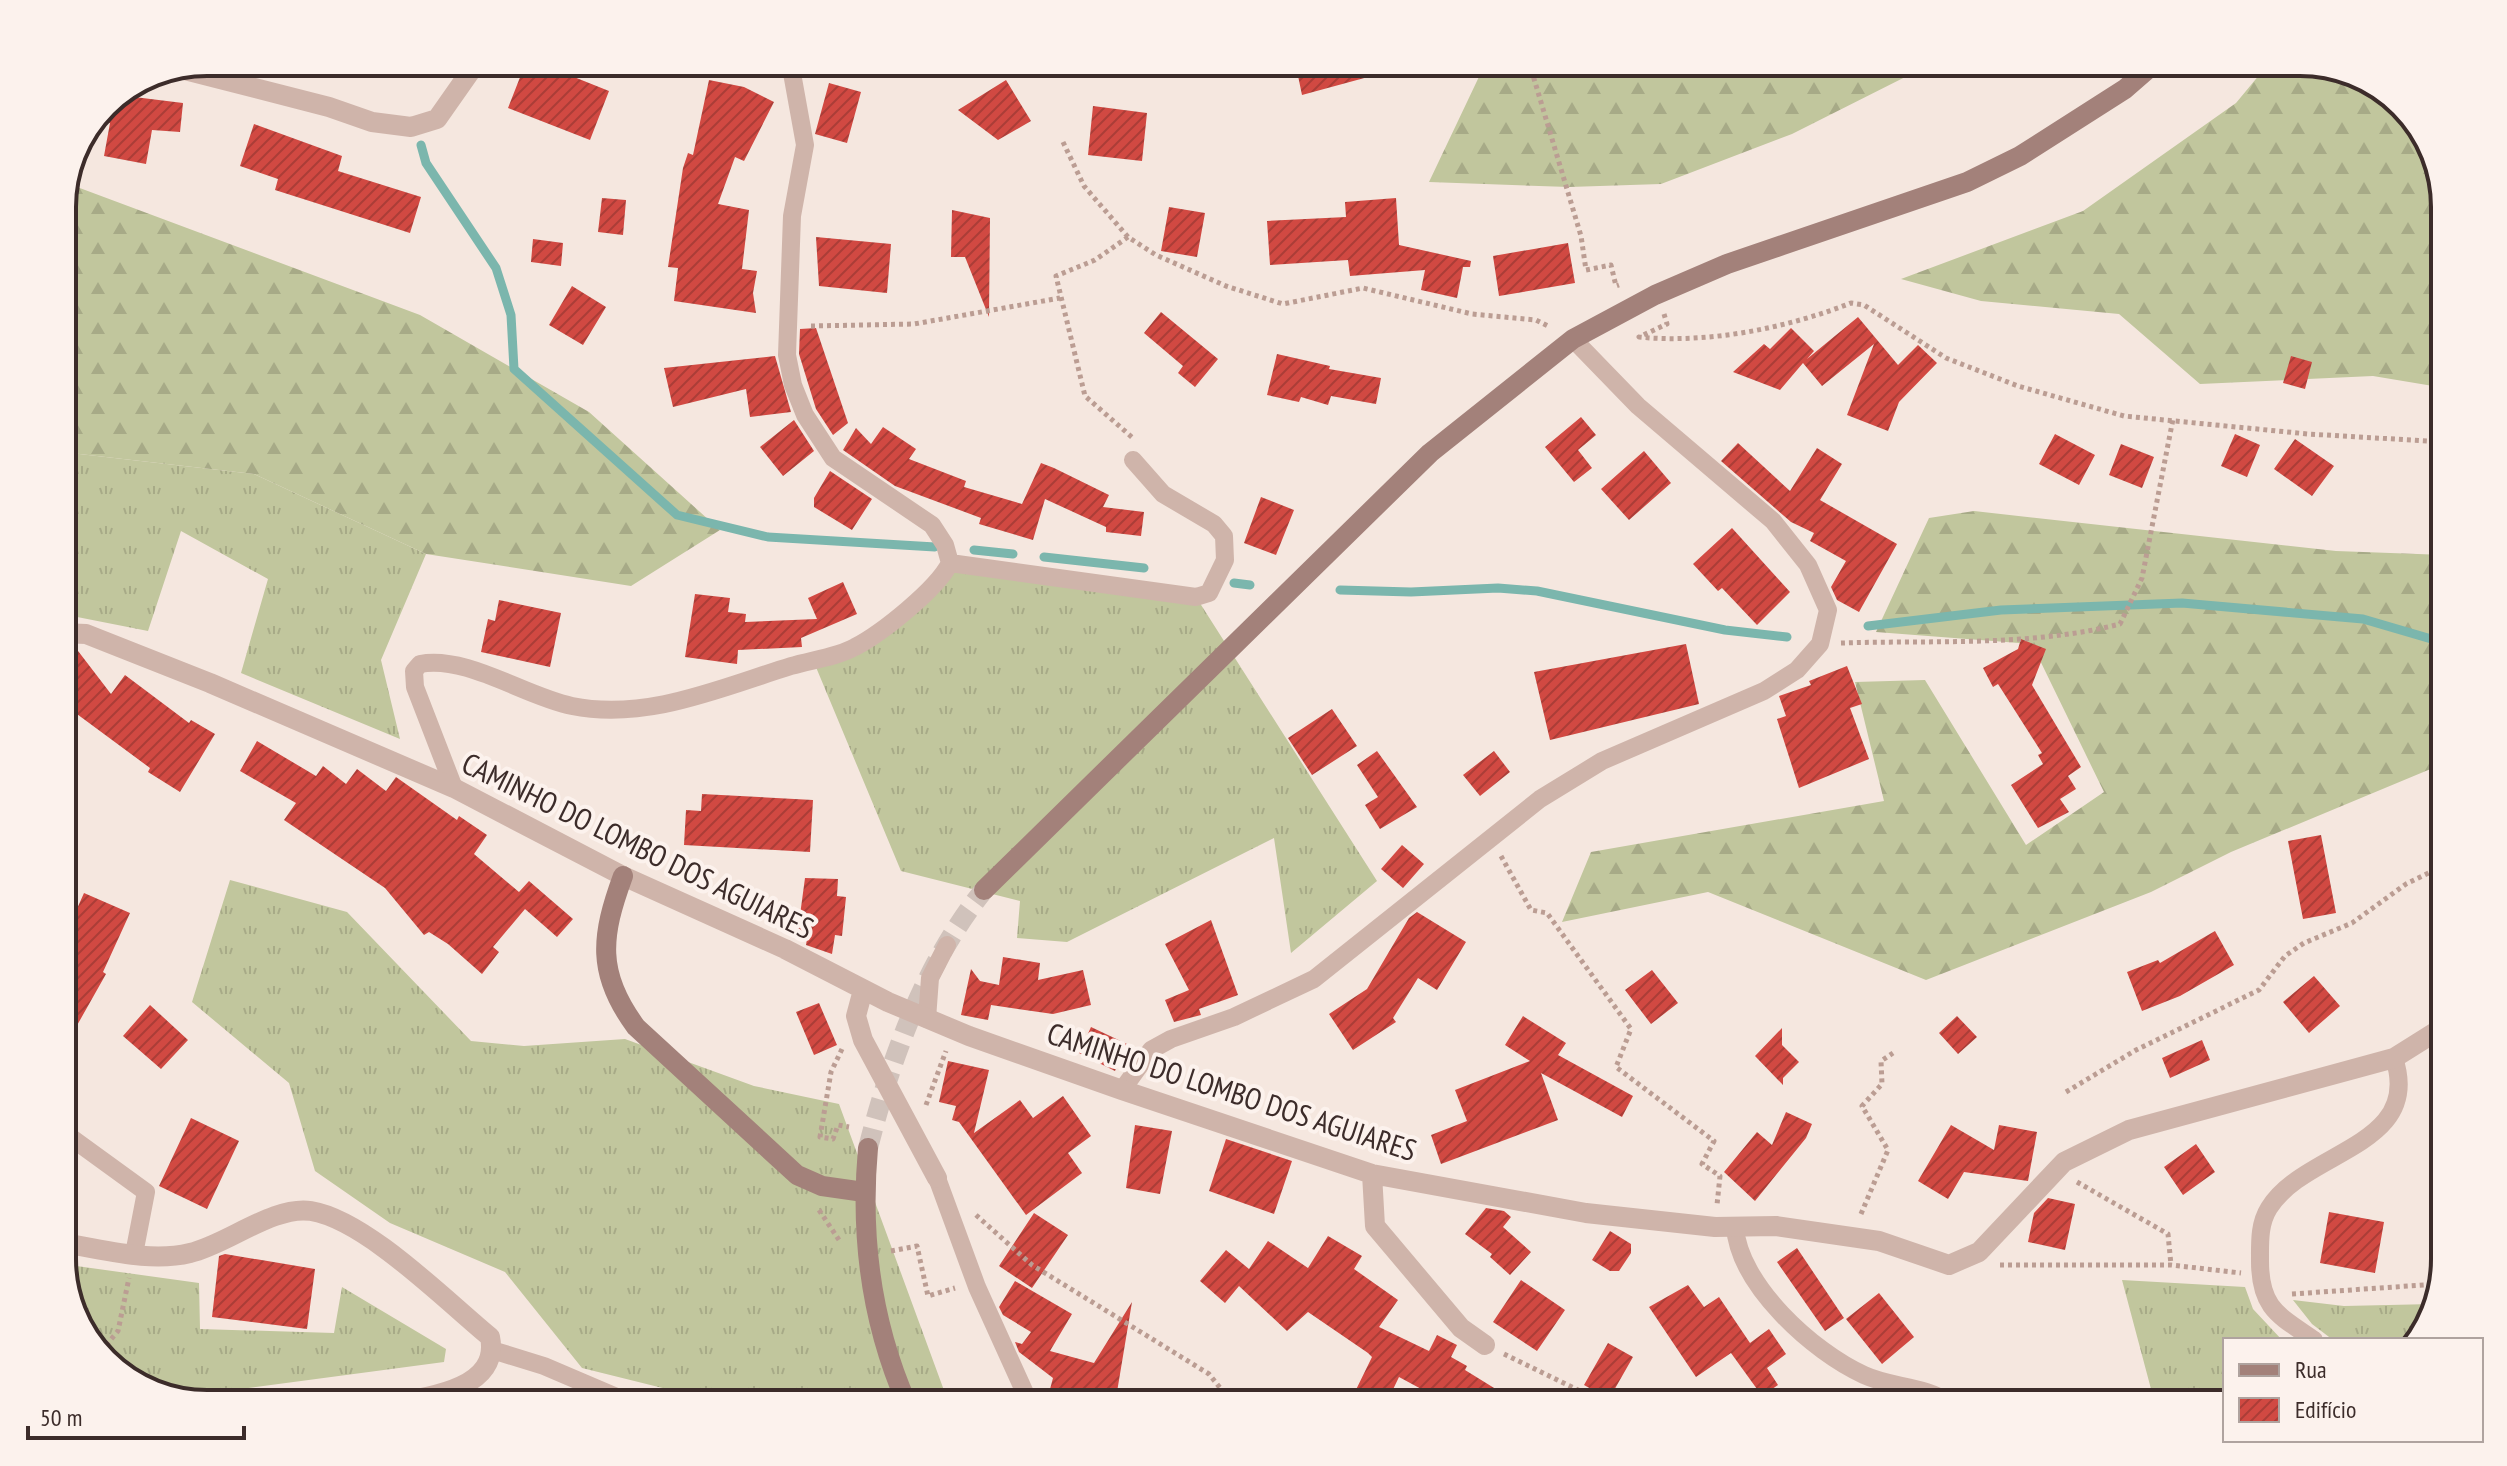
<svg xmlns="http://www.w3.org/2000/svg" width="2507" height="1466" font-family="'PT Sans Narrow',sans-serif">
	<style>
		.grass { fill: url(#grass-tufts) }
		.forest { fill: url(#forest-firs) }
		.lines { fill: none; stroke-linecap: round; stroke-linejoin: round }
		.stream { stroke: #7bb6ad; stroke-width: 9 }
		.building { fill: url(#building-hatch) }
		.secondary-tunnel { stroke: #d0c2bb; stroke-width: 20; stroke-dasharray: 20 10; stroke-linecap: butt }
		.path { stroke: #bb9d93; stroke-width: 5; stroke-dasharray: 4 4; stroke-linecap: butt }
		.service { stroke: #cfb4aa; stroke-width: 18 }
		.minor { stroke: #cfb4aa; stroke-width: 20 }
		.secondary { stroke: #a3817a; stroke-width: 20 }
		.labels { text-anchor: middle; dominant-baseline: central; stroke-width: 8; stroke-linejoin: round; paint-order: stroke }
		.street-label { font-size: 30px; fill: #3c2c2a; stroke: #fcf2ed }
		.rim { fill: none; stroke: #3c2c2a; stroke-width: 4 }
	</style>
	<defs>
		<pattern id="grass-tufts" width="24" height="20" patternUnits="userSpaceOnUse" patternTransform="scale(2)"><rect width="24" height="20" fill="#c1c69d"/><path d="M3 7l-1-3M5 7V3M7 7l1-3M15 17l-1-3M17 17v-4M19 17l1-3" fill="none" stroke="#a7aa87"/></pattern>
		<pattern id="forest-firs" width="22" height="20" patternUnits="userSpaceOnUse" patternTransform="scale(2)"><rect width="22" height="20" fill="#c1c69d"/><path d="M5 1l3.5 6h-7zM16 11l3.5 6h-7z" fill="#a7aa87"/></pattern>
		<pattern id="building-hatch" width="6" height="6" patternUnits="userSpaceOnUse" patternTransform="scale(2)"><rect width="6" height="6" fill="#d14942"/><path d="M-1 1l2-2M0 6l6-6M5 7l2-2" fill="none" stroke="#ab3d37"/></pattern>
	</defs>
	<rect width="100%" height="100%" fill="#f5e7df"/>
	<!-- grass -->
	<path class="grass" d="M62 452 254 474 426 554 381 660 400 739 241 673 268 579 181 531 148 631 62 614Z
		M950 563 1196 597 1377 881 1291 953 1274 838 1067 942 1017 938 1020 901 901 871 813 660 855 648Z
		M230 880 347 912 471 1041 524 1046 625 1039 754 1086 839 1104 949 1404H727L582 1368 505 1272 390 1223 315 1171 289 1083 192 1002Z
		M62 1264 199 1283 200 1329 334 1333 342 1287 446 1349 444 1362 180 1397 135 1385 82 1332Z
		M2122 1280 2245 1287 2253 1309 2282 1340H2225V1404H2155Z
		M2293 1300 2344 1306 2433 1304 2426 1331 2417 1340H2333L2312 1324Z"/>
	<!-- forest -->
	<path class="forest" d="M1486 62H1935L1792 134 1661 184 1569 187 1429 182Z
		M2270 62H2300L2372 81 2421 127 2445 198V388L2373 376 2200 384 2119 314 1981 301 1901 279 2083 211 2236 103Z
		M69 184 420 315 589 412 720 530 631 586 426 554 254 474 62 452V198Z
		M1974 511 2336 551 2445 555V763L2231 852 2151 892 1926 980 1708 892 1562 922 1591 852 1884 801 1855 682 1925 680 2026 845 2104 792 2032 644 1876 632 1929 518Z"/>
	<g class="lines">
		<!-- stream -->
		<path class="stream" d="M421 145 426 163 496 268 511 315 514 369 677 515 768 537 935 547
			M974 550 1013 554
			M1044 557 1144 568
			M1234 583 1250 585
			M1340 590 1411 592 1498 588 1537 591 1725 630 1787 637
			M1868 626 2001 610 2182 603 2363 619 2445 643"/>
	</g>
	<!-- building -->
	<path class="building" d="M526 62H580L574 77 609 91 590 140 508 108Z
		M1339 62H1400L1401 68 1302 95 1297 71Z
		M709 80 744 87 774 102 744 161 735 157 718 204 749 210 742 269 757 271 753 293 756 313 674 301 678 268 668 267 683 168 688 153 693 155Z
		M1006 80 1031 121 998 140 958 110Z
		M829 83 861 92 847 143 815 134Z
		M118 95 183 103 180 132 152 130 146 164 104 156 110 123 98 120 105 104Z
		M1093 106 1147 113 1142 161 1088 155Z
		M254 124 342 156 338 171 421 197 410 233 275 190 278 179 240 166Z
		M602 198 626 200 623 235 598 232Z
		M1396 198 1399 245 1471 261 1470 267H1463L1457 298 1421 290 1425 270 1350 276 1348 260 1270 265 1267 221 1346 217 1345 202Z
		M1169 207 1205 213 1197 257 1161 251Z
		M952 210 990 218 989 317 965 257H951Z
		M816 237 891 244 887 293 819 286Z
		M533 239 563 243 561 266 531 262Z
		M1568 243 1575 283 1499 296 1493 256Z
		M572 286 606 307 583 345 549 325Z
		M1161 312 1218 359 1195 387 1178 373 1183 366 1144 333Z
		M1858 317 1898 365 1918 345 1937 363 1899 402 1888 431 1847 415 1874 344 1822 386 1803 363 1780 390 1733 372 1764 344 1770 349 1791 328 1814 351 1807 359Z
		M816 328 848 423 833 435 816 409 799 354 800 329Z
		M1277 354 1330 366 1329 369 1381 378 1376 404 1331 396 1328 405 1301 397 1299 402 1267 395Z
		M775 356 791 412 750 417 746 389 673 407 664 368Z
		M2291 356 2312 362 2305 389 2283 383Z
		M1581 417 1596 435 1578 450 1592 468 1574 482 1545 447Z
		M794 420 814 451 783 476 760 447Z
		M883 427 916 449 909 459 966 481 964 487 1022 504 1041 463 1054 468 1109 495 1103 507 1144 512 1141 536 1106 532V527L1045 499 1033 540 979 524 981 518 895 486 843 450 856 428 871 444Z
		M2055 434 2095 455 2079 485 2039 464Z
		M2235 434 2260 445 2247 477 2221 466Z
		M2295 439 2334 466 2312 496 2274 469Z
		M1738 443 1790 491 1817 448 1842 464 1820 500 1897 544 1859 612 1837 600 1831 587 1846 561 1810 541 1814 533 1791 522 1721 461Z
		M2121 444 2154 457 2142 488 2109 475Z
		M1644 451 1671 483 1629 520 1601 489Z
		M830 471 872 499 852 530 814 507V498Z
		M1261 497 1294 510 1276 555 1244 543Z
		M1732 528 1790 592 1757 625 1722 588 1718 591 1693 564Z
		M843 582 857 614 801 638 802 647 738 650 737 664 685 657 695 594 730 598 728 612 746 614 745 622 817 619 808 598Z
		M499 600 561 613 550 667 481 652 488 619 495 621Z
		M2021 639 2046 649 2032 685 2081 767 2068 776 2076 789 2060 799 2069 812 2038 828 2011 785 2043 764 2038 755 2042 753 1998 684 1993 687 1983 668 2018 649Z
		M1686 644 1699 704 1550 740 1534 672Z
		M62 646 75 647 111 694 125 675 189 723 191 720 215 734 180 792 148 772 150 768 62 703Z
		M1847 666 1862 704 1850 708 1869 759 1799 788 1777 719 1786 716 1779 696 1811 685 1809 681Z
		M1332 709 1357 746 1312 775 1288 738Z
		M257 741 316 776 323 766 346 784 357 769 386 791 396 777 457 820 459 816 487 835 474 854 519 892 529 881 573 919 557 937 525 909 493 947 499 952 482 974 448 944 429 932 424 935 385 888 284 820 296 803 240 771Z
		M1377 751 1417 807 1380 829 1365 805 1378 797 1357 765Z
		M1494 751 1510 772 1480 796 1463 775Z
		M702 794 813 800 810 852 684 845 686 810 701 811Z
		M2321 835 2336 913 2303 919 2288 841Z
		M1402 845 1424 864 1403 888 1381 869Z
		M805 878 838 879 837 896 846 897 842 936 835 935 832 954 806 945 808 932 798 930Z
		M84 893 130 913 103 972 106 974 62 1052V965L74 943 64 938Z
		M1417 912 1466 942 1437 990 1418 978 1393 1018 1396 1022 1353 1050 1329 1014 1367 989 1409 918Z
		M1211 920 1238 995 1199 1009 1201 1015 1174 1022 1165 1000 1189 990 1165 944Z
		M2215 931 2234 965 2180 996 2142 1011 2127 972 2158 960 2160 963Z
		M1003 957 1040 963 1038 980 1083 970 1091 1005 1053 1014 991 1005 988 1020 961 1015 971 969 980 981 999 985Z
		M1652 970 1678 1003 1651 1024 1625 990Z
		M2314 976 2340 1006 2309 1033 2283 1002Z
		M819 1003 837 1045 814 1055 796 1012Z
		M150 1005 188 1040 161 1069 123 1036Z
		M1523 1016 1566 1043 1558 1055 1633 1096 1622 1117 1541 1073 1558 1120 1441 1164 1431 1135 1467 1121 1455 1090 1530 1061 1505 1045Z
		M1957 1016 1977 1037 1958 1054 1939 1033Z
		M1091 1027 1127 1044 1115 1071 1079 1053Z
		M1782 1028V1045L1799 1062 1783 1078V1085L1755 1056Z
		M2202 1040 2210 1060 2170 1078 2162 1058Z
		M948 1061 989 1070 974 1133 1020 1100 1033 1118 1063 1096 1091 1136 1068 1153 1082 1173 1026 1215 959 1122 952 1120 956 1106 939 1102Z
		M1786 1112 1812 1124 1806 1138 1755 1201 1724 1172 1757 1132 1772 1145Z
		M191 1118 239 1141 207 1209 159 1186Z
		M1135 1125 1172 1131 1160 1194 1126 1188Z
		M1951 1125 1994 1150 1999 1125 2037 1132 2028 1181 1964 1172 1948 1199 1918 1181Z
		M1226 1139 1292 1161 1274 1214 1209 1191Z
		M2196 1144 2215 1172 2183 1195 2164 1167Z
		M2048 1198 2075 1204 2065 1250 2028 1242 2034 1213Z
		M1486 1208 1504 1211 1511 1217 1503 1227 1531 1252 1510 1275 1490 1257 1492 1254 1465 1234Z
		M2329 1212 2384 1222 2375 1273 2320 1263Z
		M1034 1213 1068 1235 1032 1288 999 1266Z
		M1610 1231 1631 1244V1253L1619 1271H1610L1592 1260Z
		M1328 1236 1362 1256 1354 1269 1398 1300 1379 1327 1429 1351 1437 1335 1457 1345 1451 1357 1467 1366 1465 1370 1520 1404H1449L1399 1377 1386 1404H1349L1372 1357 1368 1353 1308 1312 1287 1331 1239 1286 1225 1303 1200 1281 1226 1250 1249 1269 1268 1241 1308 1268Z
		M1797 1248 1844 1318 1825 1331 1777 1262Z
		M225 1254 315 1269 307 1329 212 1317 219 1256Z
		M1521 1280 1565 1310 1537 1351 1493 1322Z
		M1015 1281 1072 1314 1050 1351 1094 1363 1132 1302 1115 1404H1088L1049 1393 1053 1378 1019 1352 1015 1342 1022 1344 1031 1332 1003 1315 999 1307Z
		M1688 1285 1704 1307 1719 1297 1750 1343 1769 1329 1786 1354 1767 1368 1778 1385 1762 1396 1731 1353 1696 1377 1649 1307Z
		M1879 1293 1914 1337 1882 1364 1846 1319Z
		M1608 1343 1633 1357 1609 1399 1584 1385Z"/>
	<g class="lines">
		<!-- secondary-tunnel -->
		<path class="secondary-tunnel" d="M868 1148C891 1058 925 963 984 890"/>
		<!-- path -->
		<path class="path" d="M1529 62 1581 236 1586 270 1611 265 1616 286 1619 285
			M1063 142 1084 186 1128 237 1156 255 1226 286 1283 304 1363 288 1472 314 1536 320 1550 327
			M1128 237 1095 260 1056 276 1085 396 1134 439
			M1664 314 1667 324 1639 337C1708 344 1787 328 1851 303L1864 305 1946 358 2018 386 2124 416 2308 434 2445 442
			M811 326 914 324 1060 298
			M1841 643C1933 640 2030 647 2120 624L2142 578 2173 419
			M1501 856 1531 910 1547 913 1631 1029 1616 1067 1714 1141 1702 1164 1720 1176 1717 1205
			M842 1049 831 1072 820 1137 833 1139 838 1125 849 1127
			M2066 1092 2136 1050 2259 990 2285 956 2304 943 2352 923 2406 884 2445 865
			M926 1105 946 1051
			M2077 1182 2168 1234 2171 1265
			M819 1210 841 1243
			M1861 1214 1888 1150 1862 1106 1882 1084 1881 1061 1893 1053
			M976 1215 1032 1265 1209 1374 1233 1404
			M891 1251 917 1246 928 1296 955 1288
			M2000 1265H2171L2241 1273
			M2292 1294 2438 1284
			M101 1351 118 1331 129 1278
			M1504 1354 1607 1404"/>
		<!-- service -->
		<path class="service" d="M950 563 1196 597 1209 593 1225 560 1224 536 1214 524 1163 494 1133 460
			M454 788 415 687 414 671 420 664C467 655 526 697 572 706 647 721 720 688 791 666 811 660 837 657 855 647 882 633 937 589 950 563L945 545 932 525 833 458 805 415 793 385 787 355 792 216 805 145 790 62
			M927 1019 930 978 947 945
			M1122 1090 1151 1050 1171 1039 1234 1017 1314 979 1540 799 1602 761 1764 691 1797 670 1820 644 1828 610 1808 565 1773 521 1638 406 1573 339
			M62 1131 146 1192 134 1254
			M937 1178 977 1287 1030 1404
			M1735 1227C1739 1285 1813 1352 1864 1375 1892 1388 1924 1385 1951 1404
			M2314 1340C2278 1315 2260 1308 2260 1261 2260 1242 2259 1224 2269 1208 2305 1150 2424 1147 2394 1058
			M492 1350 544 1366 633 1404"/>
		<!-- minor -->
		<path class="minor" d="M177 68 329 107 372 122 411 127 437 119 477 62
			M62 633 86 634 210 683 454 788 623 876 785 949 888 1002 969 1036 1122 1090 1372 1174 1586 1213 1715 1227 1776 1226 1879 1241 1949 1265 1979 1252 2064 1162 2129 1130 2394 1058 2445 1026
			M863 990 856 1016 863 1040 937 1178
			M1372 1174 1375 1226 1461 1328 1485 1345
			M62 1243C103 1249 149 1263 190 1253 226 1245 274 1205 311 1211 366 1220 445 1300 490 1337 501 1391 422 1398 385 1404"/>
		<!-- secondary -->
		<path class="secondary" d="M623 876C601 936 596 973 636 1027L797 1175 822 1186 864 1192
			M984 890 1430 453 1573 339 1655 295 1727 264 1967 182 2020 156 2125 89 2156 62
			M868 1148C860 1237 871 1322 907 1404"/>
	</g>
	<g class="labels">
		<!-- street labels -->
		<g class="street-label">
			<text transform="translate(638 845) rotate(26)">CAMINHO DO LOMBO DOS AGUIARES</text>
			<text transform="translate(1232 1091) rotate(18)">CAMINHO DO LOMBO DOS AGUIARES</text>
		</g>
	</g>
	<!-- crop -->
	<path d="M0 0H2507V1466H0ZM207 76H2300A131 131 0 0 1 2431 207V1259A131 131 0 0 1 2300 1390H207A131 131 0 0 1 76 1259V207A131 131 0 0 1 207 76Z" fill="#fcf2ed" fill-rule="evenodd"/>
	<path class="rim" d="M207 76H2300A131 131 0 0 1 2431 207V1259A131 131 0 0 1 2300 1390H207A131 131 0 0 1 76 1259V207A131 131 0 0 1 207 76Z"/>
	<!-- legend -->
	<rect x="2223" y="1338" width="260" height="104" fill="#fcf2ed" stroke="#afa39f" stroke-width="2"/>
	<rect x="2239" y="1364" width="40" height="12" fill="#a3817a" stroke="#afa39f" stroke-width="2"/>
	<text x="2295" y="1378" font-size="24" fill="#3c2c2a">Rua</text>
	<rect x="2239" y="1398" width="40" height="24" fill="url(#building-hatch)" stroke="#afa39f" stroke-width="2"/>
	<text x="2295" y="1418" font-size="24" fill="#3c2c2a">Edifício</text>
	<!-- scale -->
	<path d="M28 1426v12h216v-12" fill="none" stroke="#3c2c2a" stroke-width="4"/>
	<text x="40" y="1426" font-size="24" fill="#3c2c2a" stroke="#fcf2ed" stroke-width="6" paint-order="stroke">50 m</text>
</svg>
